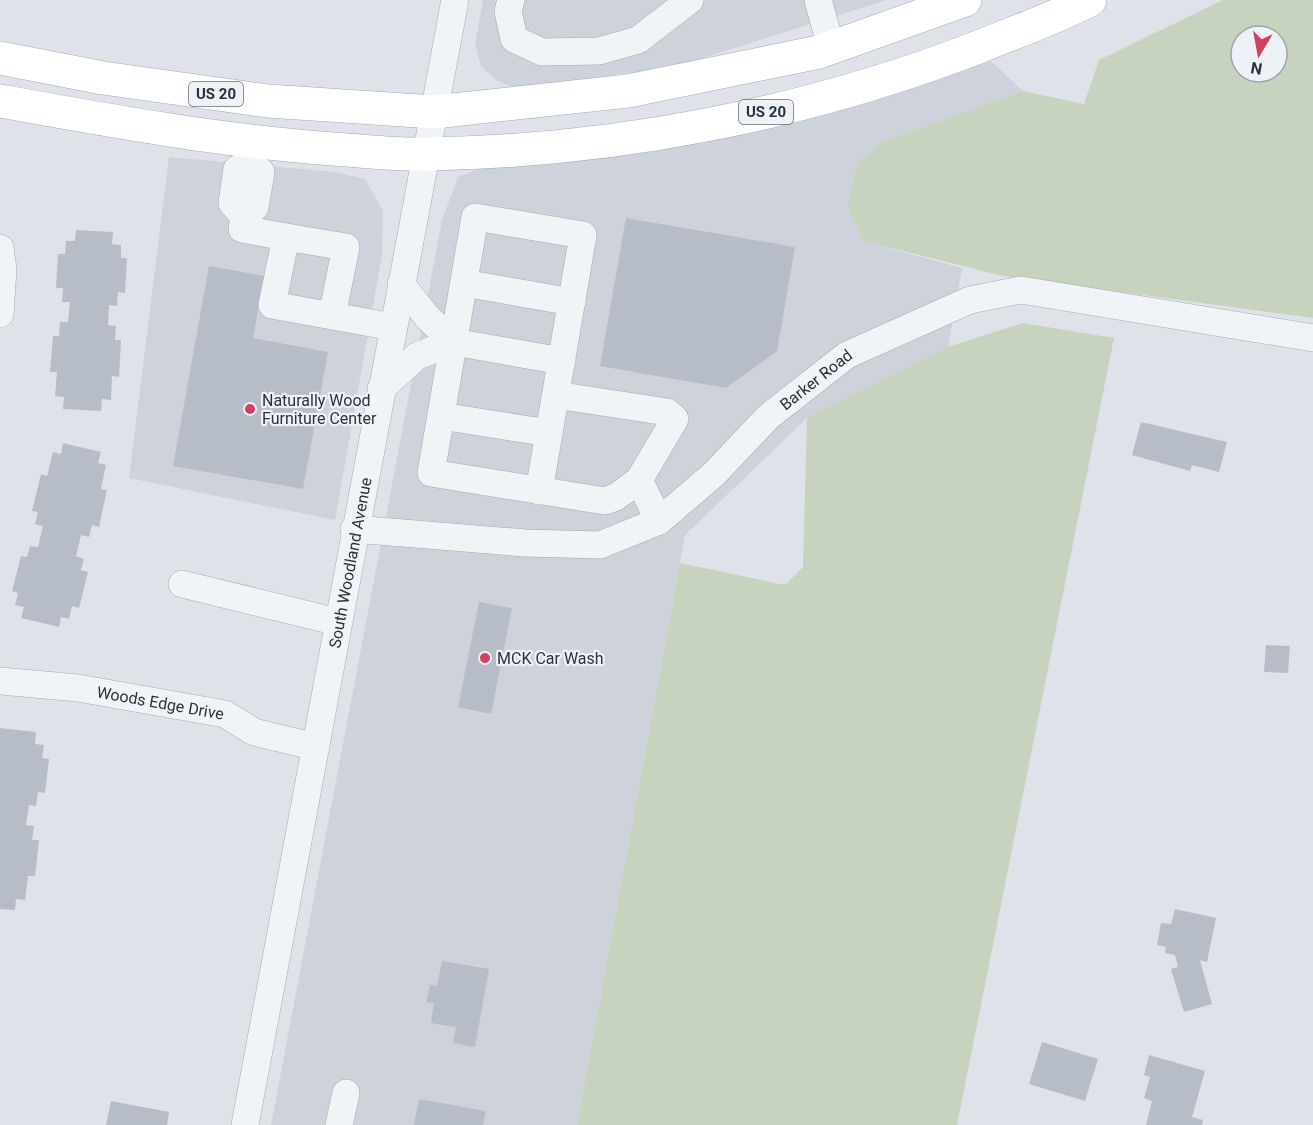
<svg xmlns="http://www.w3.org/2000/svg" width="1313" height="1125" font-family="Roboto,sans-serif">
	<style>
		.built { fill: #cdd2db }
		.green { fill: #c6d3bf; fill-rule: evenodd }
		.building { fill: #b6bdc6 }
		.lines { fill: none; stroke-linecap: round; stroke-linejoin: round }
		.minor-casing { stroke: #a4aab3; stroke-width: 28 }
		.major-casing { stroke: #9ea8b5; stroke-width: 34 }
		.minor { stroke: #f1f4f7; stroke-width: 27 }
		.major { stroke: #fff; stroke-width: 33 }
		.poi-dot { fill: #d23f5f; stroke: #eef2f6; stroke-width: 2 }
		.labels { text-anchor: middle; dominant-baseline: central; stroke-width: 4.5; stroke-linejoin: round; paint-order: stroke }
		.shield { fill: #eef2f6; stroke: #636c77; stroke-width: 1.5 }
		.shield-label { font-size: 15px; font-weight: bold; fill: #273240 }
		.street-label { font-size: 16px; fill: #273240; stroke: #eef2f6 }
		.poi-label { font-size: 16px; fill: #273240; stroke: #eef2f6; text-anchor: start }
	</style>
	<rect width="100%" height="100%" fill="#dfe3e9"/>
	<!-- built -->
	<path class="built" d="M483 0H887L674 67 516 88 497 81 481 66 475 44Z
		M991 61 1023 91 881 142 863 241 962 268 948 347 807 418 685 535 577 1125H271L442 220 458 177 488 165 866 99Z
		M169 157 334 172 365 179 383 211 382 255 335 520 129 478Z"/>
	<!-- green -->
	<path class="green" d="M1223 0H1313V318L1003 276 863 241 848 208 857 164 881 142 1023 91 1084 104 1099 60ZM1241 36H1277V72H1241Z
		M1023 323 1114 338 957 1125H577L680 563 785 585 803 567 807 418 948 347Z"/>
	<!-- building -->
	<path class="building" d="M626 218 795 247 777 351 726 388 600 366Z
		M76 230 113 232 112 244 121 245V258H127L125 293 118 292 117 306 109 305 108 325 116 326 115 340H121L119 377 112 376 111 400 102 399 101 411 63 409 64 397 55 396 57 372H50L53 336H59L60 322H68L70 302H62L63 288H56L58 254H65L66 241H75Z
		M209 266 264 276 253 338 328 352 303 489 173 466Z
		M1141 422 1227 442 1219 472 1192 465 1190 471 1132 455Z
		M63 443 101 452 98 463 106 465 101 489 107 490 99 527 92 525 89 537 81 535 76 556 84 559 81 570 88 572 79 608 72 606 69 619 61 617 59 627 21 618 24 607 15 605 18 593 12 591 21 556 27 557 30 546 38 547 43 526 35 524 38 512 32 511 41 474 47 476 53 452 61 454Z
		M479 602 512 608 491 714 458 707Z
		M1266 645 1290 646 1288 673 1264 672Z
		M0 728 36 732 35 744 44 745 42 758 49 759 45 793 38 792 36 806 29 805 26 825 34 826 32 840H39L35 876H28L25 900 16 899 15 910 0 909Z
		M1175 909 1216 918 1207 962 1200 960 1212 1004 1184 1012 1171 969 1178 967 1175 955 1165 953 1166 947 1157 945 1161 923 1171 924Z
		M442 961 489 969 475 1047 453 1043 456 1027 431 1023 434 1003 426 1002 430 985 437 986Z
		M1042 1042 1098 1059 1085 1101 1029 1084Z
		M1149 1055 1205 1071 1192 1117 1203 1120 1202 1125H1146L1152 1101 1144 1098 1150 1077 1144 1075Z
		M419 1099 486 1111 483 1125H414Z
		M111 1101 169 1112 167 1125H106Z"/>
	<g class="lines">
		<!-- minor casing -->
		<g class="minor-casing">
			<g id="minor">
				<path d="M511 0 508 11 514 39 542 52 599 51 638 40 690 0"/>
				<path d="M818 0 831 47"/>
				<path d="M244 216 232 203 237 169 251 162 261 172 255 207 244 216 242 229 286 237"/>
				<path d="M0 248 3 269 0 314"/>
				<path d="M464 283 572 302"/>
				<path d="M401 284 428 318 454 342"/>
				<path d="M332 316 346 247 286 237 272 305 393 327"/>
				<path d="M381 389 417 356 454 342 562 361"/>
				<path d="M556 395 667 412 675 419 639 480 659 521"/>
				<path d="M441 416 549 433"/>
				<path d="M539 491 583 235 475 217 431 473 605 501 616 497 639 480"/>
				<path id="s1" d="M354 529 525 543 600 545 659 521 714 474 768 417 847 355 970 300 1021 290 1313 338"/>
				<path d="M182 584 338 622"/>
				<path id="s2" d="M0 681 78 688 225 714 254 732 316 747"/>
				<path id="s3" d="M245 1125 455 0"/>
				<path d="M339 1125 346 1093"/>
			</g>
		</g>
		<!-- major casing -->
		<g class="major-casing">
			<path id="major" d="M0 58 103 78 268 101 434 112 628 91 819 52 965 0
				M0 101C111 121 221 141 333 149 364 151 397 155 428 154 616 151 806 114 981 46 1018 31 1055 18 1090 0"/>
		</g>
		<!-- minor -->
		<use href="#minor" class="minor"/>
		<!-- major -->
		<use href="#major" class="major"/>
	</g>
	<!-- markers -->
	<g class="poi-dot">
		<circle cx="250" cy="409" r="6"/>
		<circle cx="485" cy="658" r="6"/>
	</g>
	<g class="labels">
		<!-- shield labels -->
		<g class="shield">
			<rect x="189" y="82" width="54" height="24" rx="4.5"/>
			<rect x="739" y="100" width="54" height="24" rx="4.5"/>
		</g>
		<g class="shield-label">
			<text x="216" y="94">US 20</text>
			<text x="766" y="112">US 20</text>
		</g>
		<!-- street labels -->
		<g class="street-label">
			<text stroke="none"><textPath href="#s1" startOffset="522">Barker Road</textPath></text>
			<text stroke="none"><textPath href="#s3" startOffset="572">South Woodland Avenue</textPath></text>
			<text stroke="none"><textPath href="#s2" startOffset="162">Woods Edge Drive</textPath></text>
		</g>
		<!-- poi labels -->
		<g class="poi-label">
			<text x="262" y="400">Naturally Wood<tspan x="262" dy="18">Furniture Center</tspan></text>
			<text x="497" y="658">MCK Car Wash</text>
		</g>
	</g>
	<!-- north arrow -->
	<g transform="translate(1259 54) rotate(190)"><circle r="28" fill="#eef2f6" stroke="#9ea5ad" stroke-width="1.5"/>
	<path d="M0-4.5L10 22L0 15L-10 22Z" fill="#d23f5f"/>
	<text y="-9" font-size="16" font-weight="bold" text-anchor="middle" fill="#273240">N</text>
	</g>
</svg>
